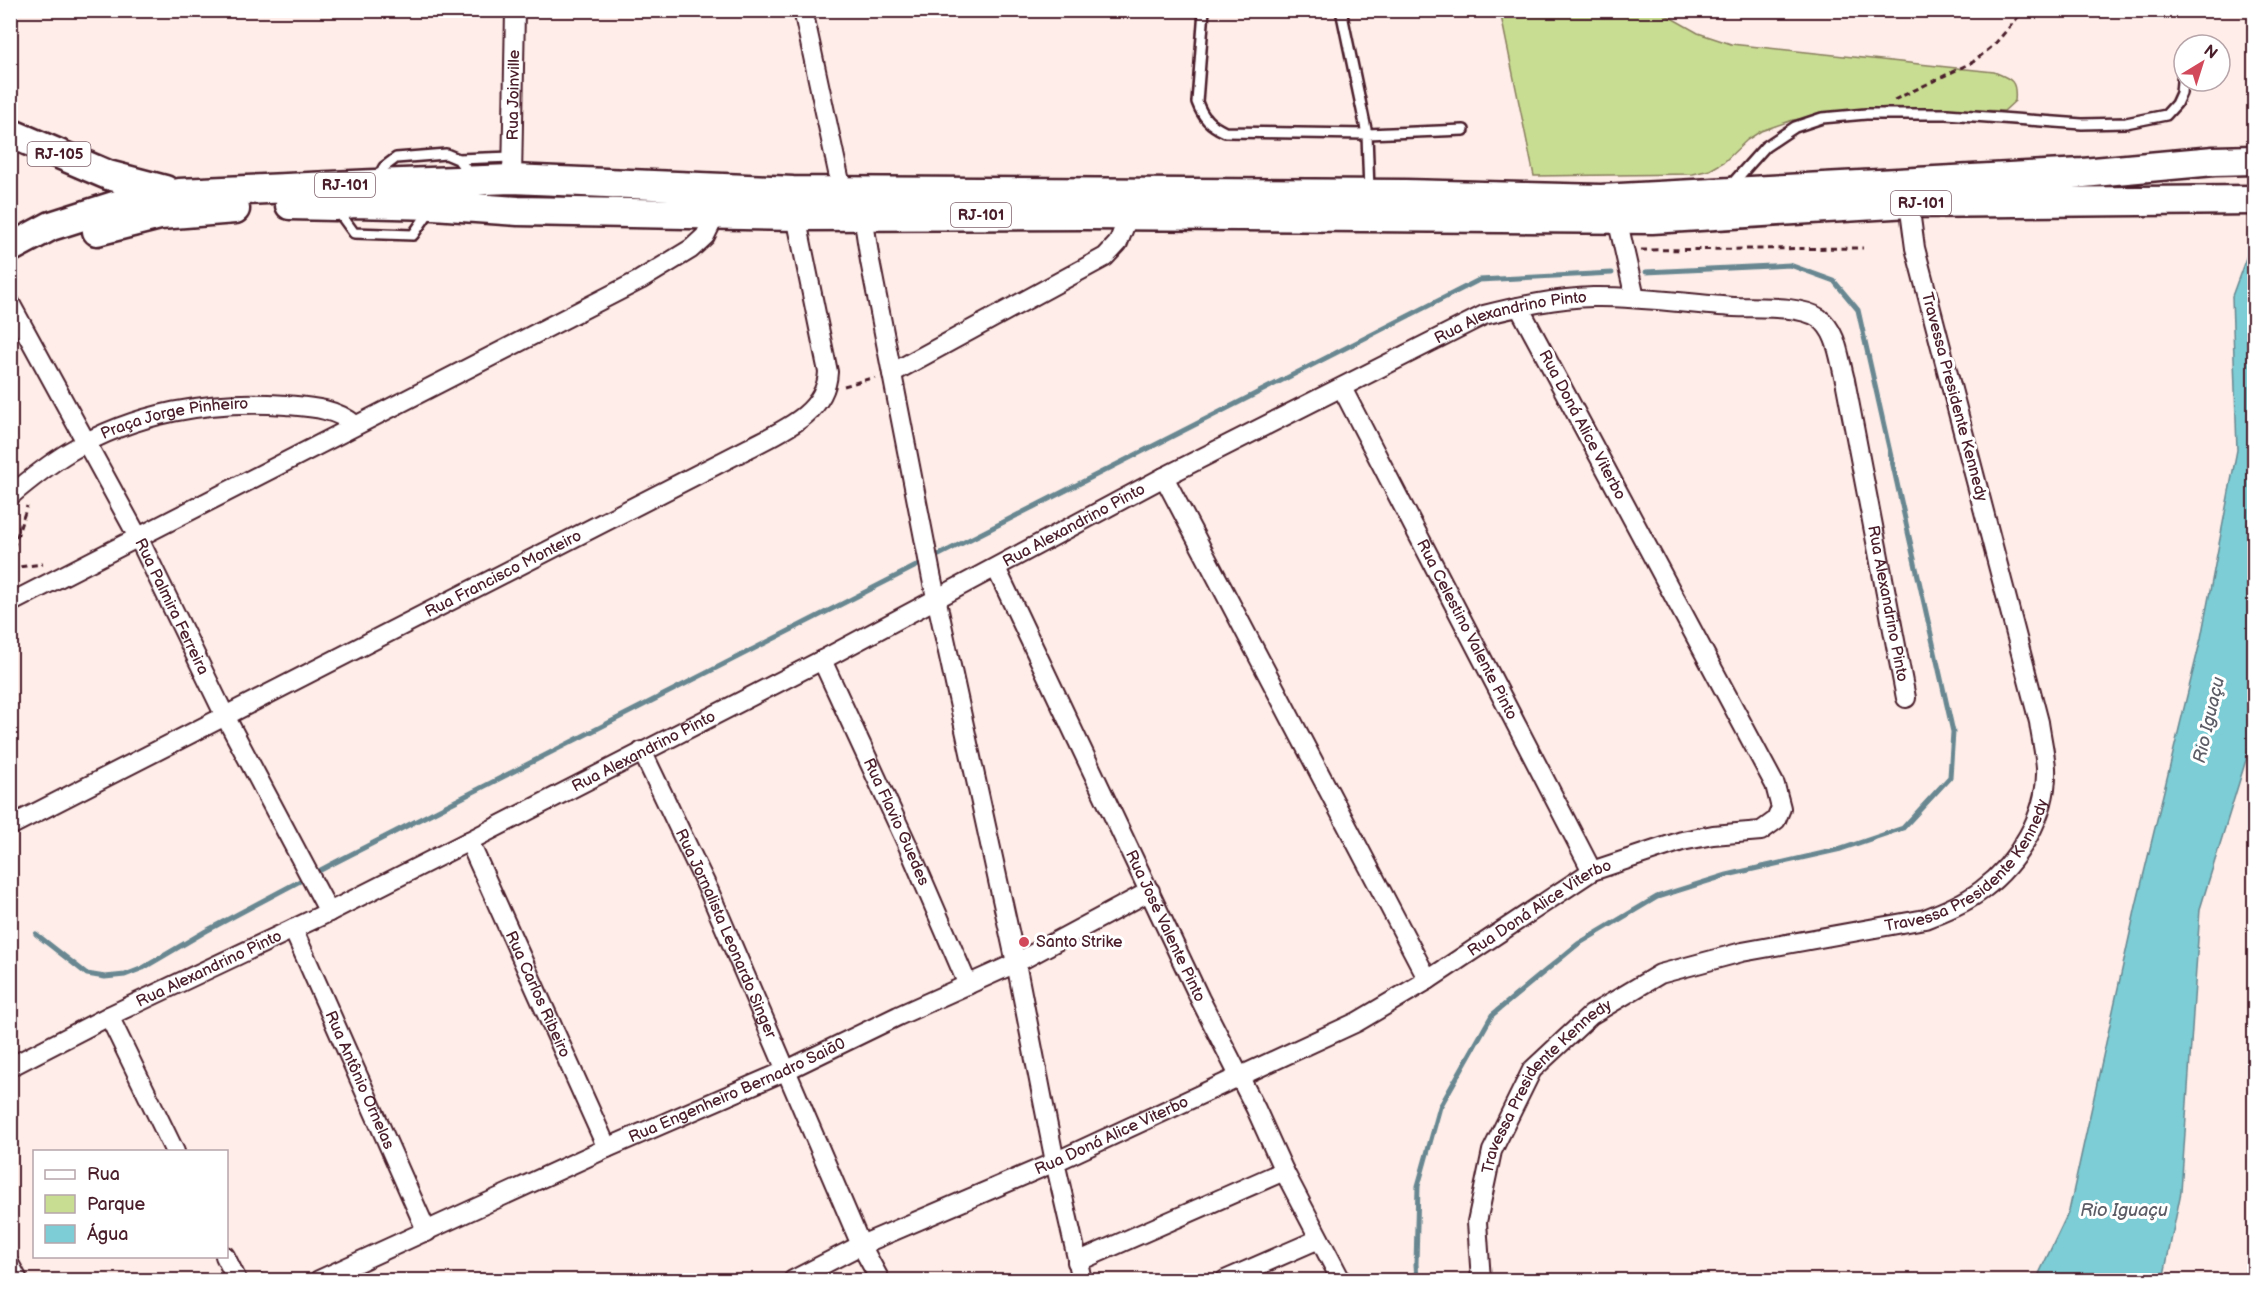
<svg xmlns="http://www.w3.org/2000/svg" width="2265" height="1291" font-family="'Balsamiq Sans',sans-serif">
	<style>
		.green { fill: #c8dd92; stroke: #897e5e; stroke-width: 1.5 }
		.water { fill: #7ccdd5; stroke: #688791; stroke-width: 1.5 }
		.lines { fill: none; stroke-linecap: round; stroke-linejoin: round }
		.stream { stroke: #688791; stroke-width: 5 }
		.service-casing { stroke: #4a1f2b; stroke-width: 14 }
		.minor-casing { stroke: #4a1f2b; stroke-width: 22 }
		.primary-casing { stroke: #4a1f2b; stroke-width: 33 }
		.path { stroke: #4a1f2b; stroke-width: 3; stroke-dasharray: 6 4.5; stroke-linecap: butt }
		.service { stroke: #fff; stroke-width: 9 }
		.minor { stroke: #fff; stroke-width: 18 }
		.primary { stroke: #fff; stroke-width: 28 }
		.poi-dot { fill: #d1495b; stroke: #fff; stroke-width: 2 }
		.labels { text-anchor: middle; dominant-baseline: central; stroke-width: 6; stroke-linejoin: round; paint-order: stroke }
		.shield { fill: #fff; stroke: #80626b; stroke-width: 1.5 }
		.shield-label { font-size: 15px; font-weight: bold; fill: #4a1f2b }
		.street-label { font-size: 16px; fill: #4a1f2b; stroke: #fff }
		.poi-label { font-size: 16px; fill: #4a1f2b; stroke: #fff; text-anchor: start }
		.water-label { font-size: 18px; font-style: italic; fill: #5c5c66; stroke: #fff }
	</style>
	<rect width="100%" height="100%" fill="#feede8"/>
	<filter id="ink" filterUnits="userSpaceOnUse"><feTurbulence type="fractalNoise" baseFrequency=".0167" numOctaves="2"/><feDisplacementMap in="SourceGraphic" scale="12" xChannelSelector="R" yChannelSelector="G"/><feConvolveMatrix kernelMatrix="1 2 1 2 8 2 1 2 1" color-interpolation-filters="sRGB"/></filter>
	<g filter="url(#ink)">
		<!-- green -->
		<path class="green" d="M1500 11H1659L1698 33 1731 44 1994 72C2012 79 2017 81 2015 101L2004 111 1887 107 1793 120 1761 131 1747 140 1724 162 1710 170 1693 174 1534 176Z"/>
		<!-- water -->
		<path class="water" d="M2254 236V734L2200 909 2181 1192 2163 1280H2036L2069 1211 2136 906 2201 638 2237 450 2232 296Z"/>
		<g class="lines">
			<!-- stream -->
			<path class="stream" d="M933 558 1479 280 1612 273
				M36 934 87 974 105 977 125 975 143 968 206 931 332 864 924 562
				M1417 1280 1416 1264 1418 1186 1440 1107 1492 1015 1578 944 1657 897 1727 875 1841 849 1903 828 1950 777 1953 732 1858 310 1834 281 1790 265 1646 272"/>
			<!-- service casing -->
			<g class="service-casing">
				<path id="service" d="M1204 10 1197 102C1203 118 1210 125 1225 132L1367 134 1464 130
					M1341 10 1367 134 1369 191
					M458 159 512 157
					M378 178 384 167 396 158 446 154 458 159 471 176
					M1731 185 1765 147 1795 127 1822 118 1866 114H1947L2082 124 2126 123 2166 115 2176 104 2181 93 2184 59
					M338 211 354 233 413 235 431 209"/>
			</g>
			<!-- minor casing -->
			<g class="minor-casing">
				<g id="minor">
					<path d="M803 10 842 191"/>
					<path id="s1" d="M512 179 515 10"/>
					<path d="M863 215 870 261 932 579 1016 963 1055 1162 1082 1280"/>
					<path d="M1617 218 1635 298"/>
					<path id="s2" d="M10 303 138 537 225 716 329 912"/>
					<path d="M892 373 1105 257 1118 243 1129 215"/>
					<path id="s3" d="M1342 388 1592 871"/>
					<path d="M1164 477 1428 980"/>
					<path id="s4" d="M10 496C29 480 48 465 69 452 133 413 212 399 286 405 310 407 336 408 355 425"/>
					<path id="s5" d="M996 568 1200 999 1256 1109 1284 1171 1341 1280"/>
					<path d="M10 603 640 280 691 249 705 236 716 214"/>
					<path id="s6" d="M822 660 908 846 968 985"/>
					<path id="s7" d="M642 751 709 891 861 1245 880 1280"/>
					<path id="s8" d="M10 826 749 448C781 431 826 414 828 372L796 216"/>
					<path id="s9" d="M469 841 607 1148"/>
					<path id="s10" d="M293 929 427 1232"/>
					<path d="M109 1016 175 1152"/>
					<path id="s11" d="M10 1067 109 1016 329 912 469 841 822 660 1164 477 1484 315C1520 306 1556 298 1593 297 1640 296 1687 304 1734 307 1757 308 1800 305 1819 318 1838 332 1839 359 1845 380L1906 698"/>
					<path d="M225 1256 237 1280"/>
					<path d="M1077 1262 1284 1171"/>
					<path d="M10 1265 18 1280"/>
					<path id="s12" d="M319 1280 607 1148 785 1071 898 1016 1016 963 1150 891"/>
					<path id="s13" d="M793 1280 861 1245 1055 1162 1357 1022 1428 980 1592 871 1682 841 1713 835 1761 831 1776 820 1781 808 1775 785 1519 307"/>
					<path d="M1225 1280 1319 1239"/>
					<path id="s14" d="M1481 1280 1477 1222 1492 1151 1532 1070 1591 1015 1660 974 1742 952 1925 919C1945 911 1965 903 1982 890 2018 863 2048 814 2046 768 2045 753 2041 737 2039 722L1915 248 1909 203"/>
					<path d="M2252 1280 2254 1278"/>
				</g>
			</g>
			<!-- primary casing -->
			<g class="primary-casing">
				<path id="primary" d="M10 133 108 175 165 190
					M290 205 335 206 354 203 434 205 518 211 796 216 1084 215 1652 219 1909 203 2254 200
					M97 231 160 215 235 209
					M10 248 51 226 136 199 179 193 375 184 512 179 793 191 1405 194 1601 199 2083 173 2214 161 2254 160"/>
			</g>
			<!-- path -->
			<path class="path" d="M1894 100 1973 62 1994 45 2024 10
				M1641 250 1863 248
				M844 386 875 377
				M10 558 27 506
				M10 568 43 564"/>
			<!-- service -->
			<use href="#service" class="service"/>
			<!-- minor -->
			<use href="#minor" class="minor"/>
			<!-- primary -->
			<use href="#primary" class="primary"/>
		</g>
	</g>
	<!-- markers -->
	<circle class="poi-dot" cx="1024" cy="942" r="6"/>
	<g class="labels">
		<!-- shield labels -->
		<g class="shield">
			<rect x="27.5" y="142" width="63" height="24" rx="4.5"/>
			<rect x="315" y="173" width="60" height="24" rx="4.5"/>
			<rect x="1891" y="191" width="60" height="24" rx="4.5"/>
			<rect x="951" y="203" width="60" height="24" rx="4.5"/>
		</g>
		<g class="shield-label">
			<text x="59" y="154">RJ-105</text>
			<text x="345" y="185">RJ-101</text>
			<text x="1921" y="203">RJ-101</text>
			<text x="981" y="215">RJ-101</text>
		</g>
		<!-- street labels -->
		<g class="street-label">
			<text stroke="none"><textPath href="#s1" startOffset="84">Rua Joinville</textPath></text>
			<text stroke="none"><textPath href="#s11" startOffset="1680">Rua Alexandrino Pinto</textPath></text>
			<text transform="translate(1954 397) rotate(75)">Travessa Presidente Kennedy</text>
			<text stroke="none"><textPath href="#s4" startOffset="186">Praça Jorge Pinheiro</textPath></text>
			<text transform="translate(1582 425) rotate(62)">Rua Doná Alice Viterbo</text>
			<text stroke="none"><textPath href="#s11" startOffset="1194">Rua Alexandrino Pinto</textPath></text>
			<text stroke="none"><textPath href="#s8" startOffset="554">Rua Francisco Monteiro</textPath></text>
			<text stroke="none"><textPath href="#s11" startOffset="2290">Rua Alexandrino Pinto</textPath></text>
			<text stroke="none"><textPath href="#s2" startOffset="344">Rua Palmira Ferreira</textPath></text>
			<text stroke="none"><textPath href="#s3" startOffset="272">Rua Celestino Valente Pinto</textPath></text>
			<text stroke="none"><textPath href="#s11" startOffset="708">Rua Alexandrino Pinto</textPath></text>
			<text stroke="none"><textPath href="#s6" startOffset="178">Rua Flavio Guedes</textPath></text>
			<text stroke="none"><textPath href="#s14" startOffset="720">Travessa Presidente Kennedy</textPath></text>
			<text stroke="none"><textPath href="#s13" startOffset="836">Rua Doná Alice Viterbo</textPath></text>
			<text stroke="none"><textPath href="#s5" startOffset="396">Rua José Valente Pinto</textPath></text>
			<text stroke="none"><textPath href="#s7" startOffset="201">Rua Jornalista Leonardo Singer</textPath></text>
			<text stroke="none"><textPath href="#s11" startOffset="222">Rua Alexandrino Pinto</textPath></text>
			<text stroke="none"><textPath href="#s9" startOffset="168">Rua Carlos Ribeiro</textPath></text>
			<text stroke="none"><textPath href="#s10" startOffset="165">Rua Antônio Ornelas</textPath></text>
			<text stroke="none"><textPath href="#s12" startOffset="459">Rua Engenheiro Bernadro Saiā0</textPath></text>
			<text stroke="none"><textPath href="#s14" startOffset="216">Travessa Presidente Kennedy</textPath></text>
			<text stroke="none"><textPath href="#s13" startOffset="350">Rua Doná Alice Viterbo</textPath></text>
		</g>
		<!-- poi labels -->
		<g class="poi-label">
			<text x="1036" y="942">Santo Strike</text>
		</g>
		<!-- water labels -->
		<g class="water-label">
			<text transform="translate(2209 720) rotate(-77)">Rio Iguaçu</text>
			<text x="2124" y="1210">Rio Iguaçu</text>
		</g>
	</g>
	<!-- margin -->
	<rect width="2265" height="1291" fill="none" stroke="#fff" stroke-width="36"/>
	<rect x="18" y="18" width="2229" height="1255" fill="none" stroke="#4a1f2b" stroke-width="2" filter="url(#ink)"/>
	<!-- legend -->
	<rect x="33" y="1150" width="195" height="108" fill="#ffffff" stroke="#b7a5aa" stroke-width="1.5"/>
	<rect x="45" y="1170" width="30" height="9" fill="#ffffff" stroke="#b7a5aa" stroke-width="1.5"/>
	<text x="87" y="1180" font-size="18" fill="#4a1f2b">Rua</text>
	<rect x="45" y="1195" width="30" height="18" fill="#c8dd92" stroke="#b7a5aa" stroke-width="1.5"/>
	<text x="87" y="1210" font-size="18" fill="#4a1f2b">Parque</text>
	<rect x="45" y="1225" width="30" height="18" fill="#7ccdd5" stroke="#b7a5aa" stroke-width="1.5"/>
	<text x="87" y="1240" font-size="18" fill="#4a1f2b">Água</text>
	<!-- north arrow -->
	<g transform="translate(2202 63) rotate(38)"><circle r="28" fill="#ffffff" stroke="#b7a5aa" stroke-width="1.5"/>
	<path d="M0-4.5L10 22L0 15L-10 22Z" fill="#d1495b"/>
	<text y="-9" font-size="16" font-weight="bold" text-anchor="middle" fill="#4a1f2b">N</text>
	</g>
</svg>
